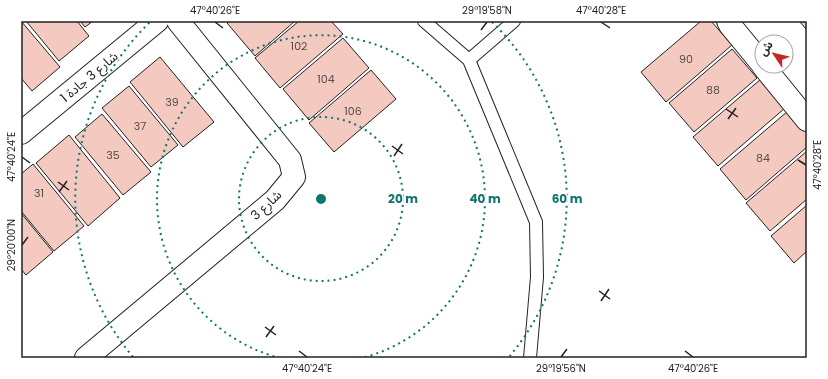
<svg xmlns="http://www.w3.org/2000/svg" width="828" height="379" font-family="Poppins,'Noto Sans Arabic',sans-serif">
	<style>
		.building { fill: #f3c9c0; stroke: #222 }
		.lines { fill: none; stroke-linecap: round; stroke-linejoin: round }
		.lane-casing { stroke: #222; stroke-width: 14 }
		.street-casing { stroke: #222; stroke-width: 24 }
		.lane { stroke: #fff; stroke-width: 12 }
		.street { stroke: #fff; stroke-width: 22 }
		.ticks { fill: none; stroke: #222; stroke-width: 1.5 }
		.ring { fill: none; stroke: #0f766e; stroke-width: 2; stroke-dasharray: 2 4 }
		.labels { text-anchor: middle; dominant-baseline: central; stroke-width: 3; stroke-linejoin: round; paint-order: stroke }
		.number-label { font-size: 11px; fill: #564c4a }
		.street-label { font-size: 13px; fill: #222; stroke: #fff }
		.centre { fill: #0f766e; stroke: #fff; stroke-width: 2 }
		.ring-label { font-size: 12px; text-anchor: middle; font-weight: bold; fill: #0f766e; stroke: #fff; stroke-width: 3; stroke-linejoin: round; paint-order: stroke }
		.neatline { fill: none; stroke: #222; stroke-width: 1.5 }
		.ticks-label { font-size: 10px; text-anchor: middle; fill: #222 }
	</style>
	<rect width="100%" height="100%" fill="#fff"/>
	<!-- building -->
	<path class="building" d="M21 21 60 67 32 91 21 78Z
		M26 21H77L89 36 59 61Z
		M80 21H93L85 27Z
		M230 21H295L255 56 227 23Z
		M299 21H331L343 34 280 88 255 58Z
		M701 21H711L732 45 666 102 641 72Z
		M799 21H807V30Z
		M343 38 369 68 309 120 283 89Z
		M732 49 757 78 694 132 669 103Z
		M160 57 214 122 183 147 130 82Z
		M371 70 396 99 334 152 309 123Z
		M761 79 785 108 718 166 693 137Z
		M129 86 178 145 151 167 102 108Z
		M788 111 807 133V147L746 200 720 169Z
		M102 114 151 172 123 195 75 137Z
		M69 135 120 198 88 226 36 163Z
		M807 151V199L770 231 746 203Z
		M33 164 84 226 54 251 21 211V174Z
		M807 205V251L794 263 771 236Z
		M21 213 53 252 26 275 21 269Z"/>
	<g class="lines">
		<!-- lane casing -->
		<g class="lane-casing">
			<path id="lane" d="M424 21 469 60 536 222 537 277 530 358
				M469 60 514 21"/>
		</g>
		<!-- street casing -->
		<g class="street-casing">
			<path id="street" d="M728 21 730 25 762 64
				M763 66 807 120
				M21 133 157 21
				M86 358 275 200 294 177 290 160 178 21"/>
		</g>
		<!-- lane -->
		<use href="#lane" class="lane"/>
		<!-- street -->
		<use href="#street" class="street"/>
	</g>
	<!-- ticks -->
	<path class="ticks" d="M215 22 223 28M601 22 610 28M481 30 487 22M726 109 738 117M728 119 736 108M392 146 403 154M394 156 402 144M22 157 30 163M798 160 806 165M58 182 69 190M59 192 67 181M22 245 28 237M599 291 610 299M601 301 609 289M265 327 276 335M266 337 274 326M299 351 307 357M685 351 693 357M561 357 567 349"/>
	<!-- distance rings -->
	<g class="ring">
		<circle cx="321" cy="199" r="82"/>
		<path d="M280 358A164 164 0 1 1 362 358"/>
		<path d="M133 357A246 246 0 0 1 150 22M492 22A246 246 0 0 1 509 357"/>
	</g>
	<g class="labels">
		<!-- number labels -->
		<g class="number-label">
			<text x="299" y="46">102</text>
			<text x="686" y="59">90</text>
			<text x="326" y="79">104</text>
			<text x="713" y="90">88</text>
			<text x="172" y="102">39</text>
			<text x="353" y="111">106</text>
			<text x="140" y="126">37</text>
			<text x="113" y="155">35</text>
			<text x="763" y="158">84</text>
			<text x="39" y="193">31</text>
		</g>
		<!-- street labels -->
		<g class="street-label">
			<text transform="translate(89 77) rotate(-40)">شارع 3 جادة 1</text>
			<text transform="translate(266 205) rotate(-43)">شارع 3</text>
		</g>
	</g>
	<circle cx="321" cy="199" r="6" class="centre"/>
	<g class="ring-label">
		<text x="403" y="203">20 m</text>
		<text x="485" y="203">40 m</text>
		<text x="567" y="203">60 m</text>
	</g>
	<!-- border -->
	<rect width="828" height="379" fill="none" stroke="#ffffff" stroke-width="44"/>
	<!-- north arrow -->
	<g transform="translate(774 54) rotate(305)"><circle r="19" fill="#ffffff" stroke="#a7a7a7"/>
	<path d="M0-3L7 15L0 10L-7 15Z" fill="#c62828"/>
	<text y="-6" font-size="11" font-weight="bold" text-anchor="middle" fill="#222222">ش</text>
	</g>
	<rect x="22" y="22" width="784" height="335" class="neatline"/>
	<g class="ticks-label">
		<text x="215" y="14">47°40'26"E</text>
		<text x="487" y="14">29°19'58"N</text>
		<text x="601" y="14">47°40'28"E</text>
		<text transform="translate(11 157) rotate(-90)" y="4">47°40'24"E</text>
		<text transform="translate(817 165) rotate(-90)" y="4">47°40'28"E</text>
		<text transform="translate(11 245) rotate(-90)" y="4">29°20'00"N</text>
		<text x="307" y="372">47°40'24"E</text>
		<text x="561" y="372">29°19'56"N</text>
		<text x="693" y="372">47°40'26"E</text>
	</g>
</svg>
